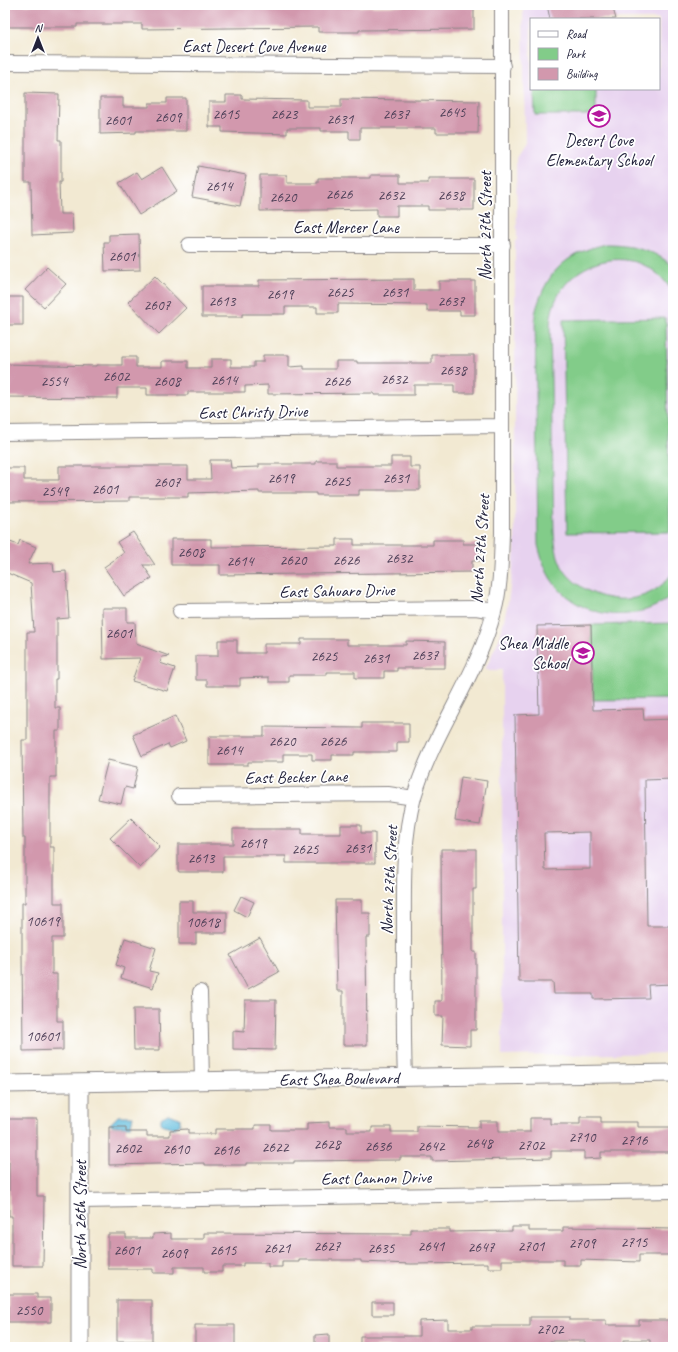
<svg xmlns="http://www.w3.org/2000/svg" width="678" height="1352" font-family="Caveat,sans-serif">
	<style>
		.built { fill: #e7d2ef; fill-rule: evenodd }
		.green { fill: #82cc89; stroke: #527762 }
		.water { fill: #5fbcdd; stroke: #406f8c }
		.building { fill: #d298ad; fill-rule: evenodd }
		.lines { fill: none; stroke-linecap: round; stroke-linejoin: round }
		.minor-casing { stroke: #8a8686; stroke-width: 16 }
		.tertiary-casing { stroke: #8a8686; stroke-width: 19 }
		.minor { stroke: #fff; stroke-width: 14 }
		.tertiary { stroke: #fff; stroke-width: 17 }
		.labels { text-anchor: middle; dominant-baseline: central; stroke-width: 3.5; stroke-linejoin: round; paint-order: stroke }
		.number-label { font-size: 15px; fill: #4e4058 }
		.street-label { font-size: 17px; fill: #22223b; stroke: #fff }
		.poi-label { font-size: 17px; fill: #22223b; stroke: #fff }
	</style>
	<rect width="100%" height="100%" fill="#fff"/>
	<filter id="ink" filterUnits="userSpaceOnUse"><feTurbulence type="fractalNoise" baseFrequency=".025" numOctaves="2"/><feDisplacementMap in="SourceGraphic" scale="8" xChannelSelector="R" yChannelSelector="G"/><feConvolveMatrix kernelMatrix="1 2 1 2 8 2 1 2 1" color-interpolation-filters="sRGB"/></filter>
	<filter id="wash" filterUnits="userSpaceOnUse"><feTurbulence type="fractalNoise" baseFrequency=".012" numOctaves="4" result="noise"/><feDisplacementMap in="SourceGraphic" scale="16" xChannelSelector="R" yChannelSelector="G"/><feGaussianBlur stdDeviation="0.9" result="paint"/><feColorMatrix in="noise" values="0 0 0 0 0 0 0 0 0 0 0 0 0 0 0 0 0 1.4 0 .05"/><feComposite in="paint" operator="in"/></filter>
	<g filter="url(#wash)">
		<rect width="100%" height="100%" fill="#f2e9d2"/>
		<!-- built -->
		<path class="built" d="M523 5H673V1053L502 1056V670H485L500 637 508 602 515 550V241L517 240 516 158 525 144ZM531 19H659V89H531Z"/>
		<!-- green -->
		<path class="green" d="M534 89H596V115H535Z
			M605 244C632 244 652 249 673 266V293C639 232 551 261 550 327L554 532C555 545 557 559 564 570 590 606 648 611 673 572V595C637 625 581 620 553 582 545 571 541 557 538 545L535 314C545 274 564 254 605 244Z
			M666 318 670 532 567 533 563 320Z
			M673 623V699L593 700 591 625Z"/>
		<!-- water -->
		<path class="water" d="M168 1114 180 1118V1125L174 1128 161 1124V1118Z
			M118 1116H133L131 1126H112L110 1124Z"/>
		<g id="blocks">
			<!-- building -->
			<path class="building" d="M5 5H340V7L474 5V29L359 30V32H318V27L142 29V24H77V27H5Z
				M547 5H612L616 19H550Z
				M25 93 59 94 58 140H61V182H59L60 214H72L73 233 32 235 31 182H25Z
				M226 95H242V99L307 100V107H341V99L479 101 478 133H436V128H360V139H349V131H321V128H287V134L222 132V127H209V102H226Z
				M100 98H123V107H149V103H167V98H186V131H136V133L100 134Z
				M198 166 246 175 240 206 192 197Z
				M162 167 177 191 139 215 119 183 137 172 142 179Z
				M260 175H287V183H318V178H371V175H400V183H428V179H474V210H428V206H397V216H377V209L260 211Z
				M139 234 140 270 105 271 104 242H109V235Z
				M47 267 66 284 44 307 25 290Z
				M155 276 186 308 159 334 128 302Z
				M414 279V290H439V281H475V315H460V311H427V305L338 304V313H317V307H285V314H242V317H202V286H259V280Z
				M5 297H23V325H5Z
				M263 355H289V367L304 366V369H336V361H357V363H432V355H474V393H454V385H414V395H374V393L268 394V385L245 386V392H188V395H147V388H117V398L5 397V364L96 366V365H122V357H136V367H162V361H188V368H211V359H231V367H254V362H263Z
				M391 457H410V467H420V490H359V495H316V493H259V491L188 493V497H129V501L5 502V468H24V480H59V466H188V479H211L210 460H230L231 468 259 467V464H316V461H336V466H391Z
				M133 532 155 565H143L152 578 124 596 104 567 124 553 117 542Z
				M171 539H211V547L337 546V539H354V545H433V540H463V544H480V561H472V572L220 575V565H171Z
				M5 540 18 545 20 540 36 547 28 564 53 563 54 572 66 571 69 618 57 619V679H55V708H60V731H56V777H50V847H54V903H63V938H52V974H57V1021H63V1050L23 1051 22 955V903H25V838H23L22 740H27V632H34L31 583 5 572Z
				M102 608H127V622H135L136 644 169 656 162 657 160 663 175 668 167 691 132 681 140 658 103 659Z
				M591 625 593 710 643 709 644 720 673 719V779L645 780 647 926H673V984L648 985 649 998 593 999V994H554L553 982H519L515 715 539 714 537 626ZM590 832V869L545 870 544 833Z
				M301 639H347V645H406V641L445 642V668H397V671H384V678H355V672H327V675H289V682H269V677L240 678V686H207V680H196V656H218V640H237V653H264V644H301Z
				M175 716 186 741 170 748 168 744 142 756 133 735Z
				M362 723H409V742H397V752H354V755H332V760H312V754H283V762H248V765H209V736H264V727L362 728Z
				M108 760 138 767 133 789 125 787 121 804 98 799Z
				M461 777 487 781 480 825 455 821Z
				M131 818 160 847 140 868 110 838Z
				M341 825H361V833H375V863H286V856H223V872H179L178 870V844H233V829H302V834H341Z
				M441 849H476V889H473V952H476V1030H470V1046L442 1045 443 1016H435V1001H442Z
				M241 896 254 902 247 917 234 910Z
				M335 900H362V913H370V937H366L367 1045H343V991H337Z
				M179 901H193V912H227V933H196V944H179Z
				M125 938 156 948 149 971 158 973 153 988 121 978 124 968 116 965Z
				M260 938 279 972 248 989 230 955Z
				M245 1000H276L275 1050 233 1049V1031L244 1032Z
				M133 1009H159L160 1050H134Z
				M580 1117H601V1122H638V1127H673V1152H601V1158L584 1159V1151H551V1158L432 1161V1157H400V1160L294 1161V1163H246V1165H205V1163L109 1165V1127H126V1132H147V1136H170V1130L188 1129V1134H215V1129H255V1125H271V1130H307V1123L329 1122V1127H347V1132H372V1127H391V1132H417V1126L480 1127V1121H498V1132H530V1118H550V1124H580Z
				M6 1119H37V1196H44L43 1266H12V1216H9V1162H6Z
				M512 1227H529V1231H563V1227L673 1229V1255H639V1262L581 1260V1265H563V1260H502V1268H488V1263L411 1264 361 1262V1260H299V1262H282V1267H268V1263H243V1266H222V1272H204V1267H174V1273H153V1269H108V1234H126V1238H153V1234L171 1233V1239H204V1233L411 1234V1229H450V1232L512 1231Z
				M8 1294H37V1298H51V1322H8Z
				M117 1300H152V1341H117Z
				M372 1302H393V1315H372Z
				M530 1317H569V1320H606V1325H639V1320H673V1347H650V1340H624V1347H585V1341H550V1347H360V1336H419V1321L448 1320V1329H472V1326H530Z
				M195 1325H235V1347H195Z
				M329 1334V1347H315V1335Z"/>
		</g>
	</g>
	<g filter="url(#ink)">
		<use href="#blocks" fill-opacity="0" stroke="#8a8686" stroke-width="1"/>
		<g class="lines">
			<!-- minor casing -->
			<g class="minor-casing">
				<path id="minor" d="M5 63 503 66
					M189 245H503
					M5 433 502 426
					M180 611 476 608 494 611
					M179 796 388 794 414 798
					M200 992 202 1081
					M405 1078C403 1029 404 981 404 933 404 888 402 841 414 797 433 732 477 677 494 612 501 587 501 559 502 533V5
					M80 1201 673 1191"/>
			</g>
			<!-- tertiary casing -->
			<g class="tertiary-casing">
				<path id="tertiary" d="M5 1084 673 1073
					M80 1347V1084"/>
			</g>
			<!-- minor -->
			<use href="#minor" class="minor"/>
			<!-- tertiary -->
			<use href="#tertiary" class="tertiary"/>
		</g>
	</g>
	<!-- icons -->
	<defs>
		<g id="school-ring" transform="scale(1.15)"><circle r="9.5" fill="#fff" stroke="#b5179e" stroke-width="1.5"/><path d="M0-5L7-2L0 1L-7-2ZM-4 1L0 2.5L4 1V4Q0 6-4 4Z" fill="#b5179e"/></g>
	</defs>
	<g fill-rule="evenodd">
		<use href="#school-ring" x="599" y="116"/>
		<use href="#school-ring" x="583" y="653"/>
	</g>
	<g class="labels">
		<!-- number labels -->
		<g class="number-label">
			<text x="452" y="112">2645</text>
			<text x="226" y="114">2615</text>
			<text x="284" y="114">2623</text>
			<text x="396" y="114">2637</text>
			<text x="168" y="117">2609</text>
			<text x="340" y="119">2631</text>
			<text x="118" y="120">2601</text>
			<text x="219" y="186">2614</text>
			<text x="339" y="194">2626</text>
			<text x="391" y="195">2632</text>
			<text x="451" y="195">2638</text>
			<text x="283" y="197">2620</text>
			<text x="122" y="256">2601</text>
			<text x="340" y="292">2625</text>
			<text x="395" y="292">2631</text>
			<text x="280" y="294">2619</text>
			<text x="222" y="301">2613</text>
			<text x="451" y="301">2637</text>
			<text x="157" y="305">2607</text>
			<text x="453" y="370">2638</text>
			<text x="116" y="376">2602</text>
			<text x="394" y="379">2632</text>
			<text x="224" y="380">2614</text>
			<text x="54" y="381">2554</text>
			<text x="167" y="381">2608</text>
			<text x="337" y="381">2626</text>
			<text x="281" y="478">2619</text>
			<text x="396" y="478">2631</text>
			<text x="337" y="481">2625</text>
			<text x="167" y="482">2607</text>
			<text x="105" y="489">2601</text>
			<text x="55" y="491">2549</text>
			<text x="191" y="552">2608</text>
			<text x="399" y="558">2632</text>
			<text x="293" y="560">2620</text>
			<text x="346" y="560">2626</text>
			<text x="240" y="561">2614</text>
			<text x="119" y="633">2601</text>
			<text x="425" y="655">2637</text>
			<text x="324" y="656">2625</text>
			<text x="376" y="658">2631</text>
			<text x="282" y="741">2620</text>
			<text x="333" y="741">2626</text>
			<text x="229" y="750">2614</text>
			<text x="253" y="843">2619</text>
			<text x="358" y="848">2631</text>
			<text x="305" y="849">2625</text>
			<text x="201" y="858">2613</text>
			<text x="43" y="921">10619</text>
			<text x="203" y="922">10618</text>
			<text x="43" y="1036">10601</text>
			<text x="582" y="1137">2710</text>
			<text x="634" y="1140">2716</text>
			<text x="479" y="1143">2648</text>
			<text x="327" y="1144">2628</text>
			<text x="531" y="1145">2702</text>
			<text x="378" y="1146">2636</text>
			<text x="431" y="1146">2642</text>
			<text x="275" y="1147">2622</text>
			<text x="128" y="1148">2602</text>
			<text x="176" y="1149">2610</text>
			<text x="226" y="1150">2616</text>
			<text x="634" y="1242">2715</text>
			<text x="582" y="1243">2709</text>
			<text x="327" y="1246">2627</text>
			<text x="431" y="1246">2641</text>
			<text x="531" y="1246">2701</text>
			<text x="481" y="1247">2647</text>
			<text x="277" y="1248">2621</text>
			<text x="381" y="1248">2635</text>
			<text x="127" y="1250">2601</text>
			<text x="223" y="1250">2615</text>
			<text x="174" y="1253">2609</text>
			<text x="29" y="1310">2550</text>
			<text x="550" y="1329">2702</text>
		</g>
		<!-- street labels -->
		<g class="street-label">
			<text x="254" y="46">East Desert Cove Avenue</text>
			<text transform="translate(485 226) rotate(-90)">North 27th Street</text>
			<text x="346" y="227">East Mercer Lane</text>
			<text transform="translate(253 412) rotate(-1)">East Christy Drive</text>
			<text transform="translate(480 549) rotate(-86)">North 27th Street</text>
			<text transform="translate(337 591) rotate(-1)">East Sahuaro Drive</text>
			<text transform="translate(296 777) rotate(-1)">East Becker Lane</text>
			<text transform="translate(389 880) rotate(-87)">North 27th Street</text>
			<text transform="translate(339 1079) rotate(-1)">East Shea Boulevard</text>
			<text transform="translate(376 1178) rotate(-1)">East Cannon Drive</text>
			<text transform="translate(80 1215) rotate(-90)">North 26th Street</text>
		</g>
		<!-- poi labels -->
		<g class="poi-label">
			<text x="599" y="140">Desert Cove<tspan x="599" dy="20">Elementary School</tspan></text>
			<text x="568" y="643" text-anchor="end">Shea Middle<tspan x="568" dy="20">School</tspan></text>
		</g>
	</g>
	<!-- margin -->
	<rect width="678" height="1352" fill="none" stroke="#fff" stroke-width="20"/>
	<!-- legend -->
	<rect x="530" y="18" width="130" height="72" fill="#ffffff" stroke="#a7a7b1"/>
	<rect x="538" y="31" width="20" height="6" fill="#ffffff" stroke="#a7a7b1"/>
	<text x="566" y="38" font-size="12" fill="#22223b">Road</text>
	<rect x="538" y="48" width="20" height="12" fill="#82cc89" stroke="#a7a7b1"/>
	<text x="566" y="58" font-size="12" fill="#22223b">Park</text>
	<rect x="538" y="68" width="20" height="12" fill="#d298ad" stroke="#a7a7b1"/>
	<text x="566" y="78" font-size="12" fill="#22223b">Building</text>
	<!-- north arrow -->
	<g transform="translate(38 38)" stroke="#ffffff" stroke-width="3" paint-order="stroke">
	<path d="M0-3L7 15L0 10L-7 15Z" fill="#22223b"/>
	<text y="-6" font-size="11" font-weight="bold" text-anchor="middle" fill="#22223b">N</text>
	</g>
</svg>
